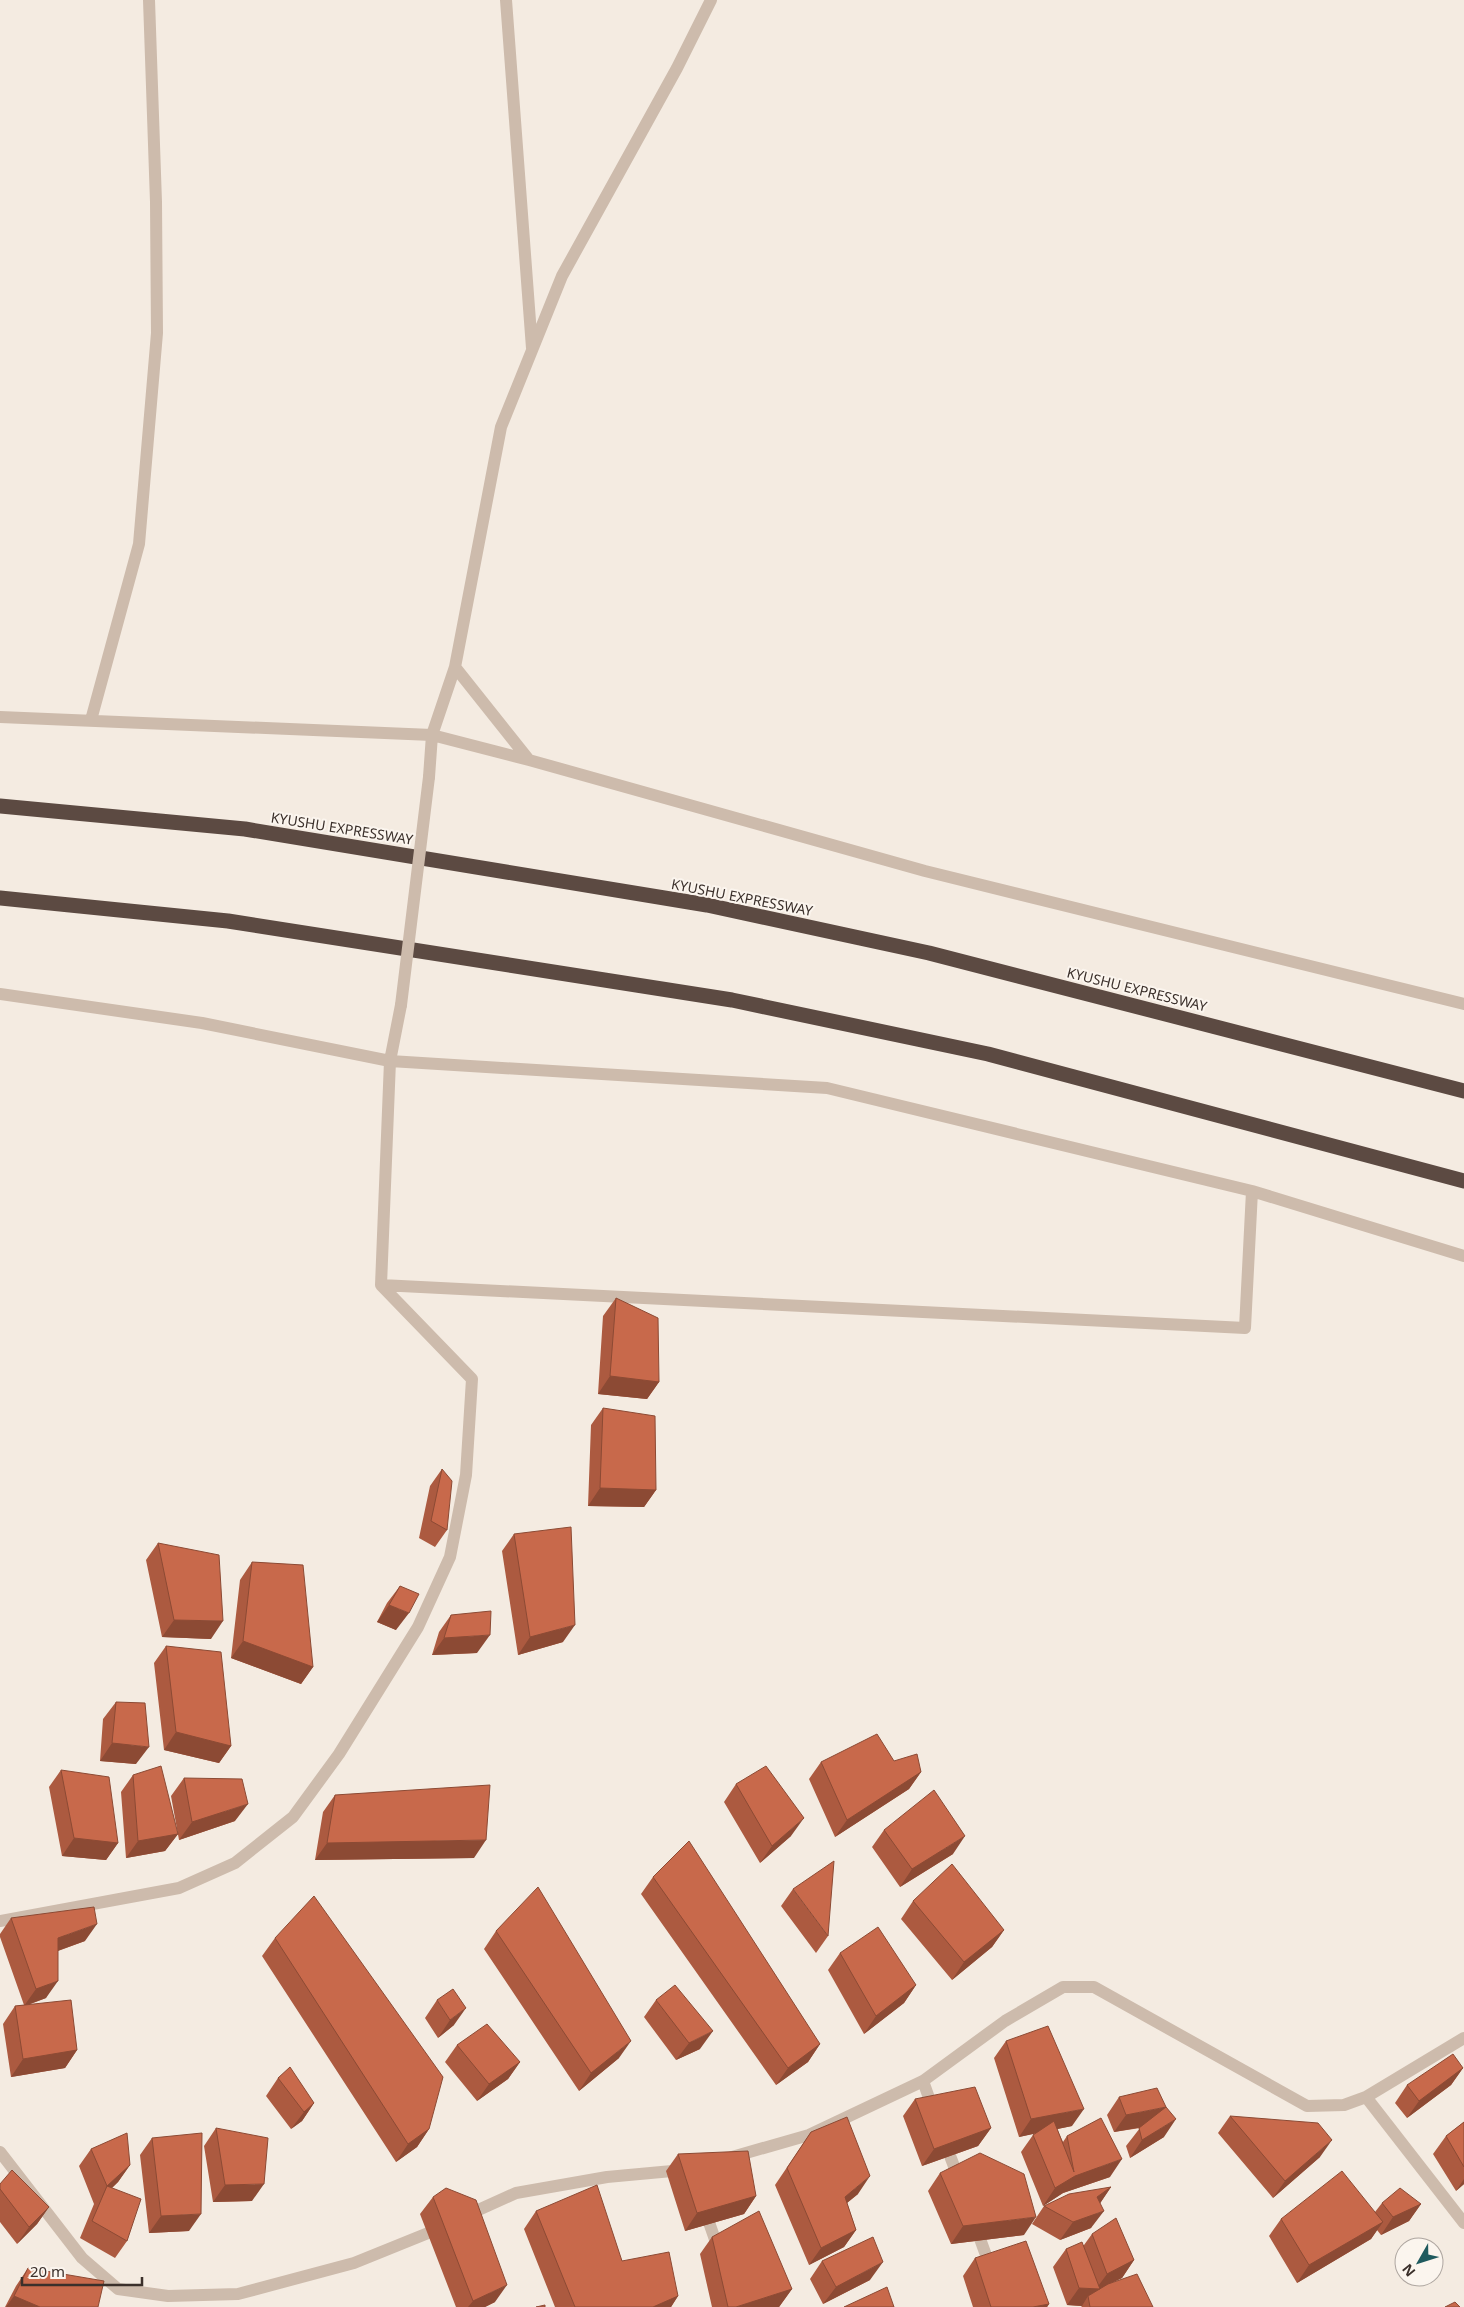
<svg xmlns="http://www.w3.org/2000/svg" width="1464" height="2307" font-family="'Noto Sans',sans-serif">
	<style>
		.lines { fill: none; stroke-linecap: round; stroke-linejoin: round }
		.street { stroke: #cdbbac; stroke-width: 12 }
		.highway { stroke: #5c4a42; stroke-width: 15 }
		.street-bridge { stroke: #cdbbac; stroke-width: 12 }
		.wall { fill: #ac5a40 }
		.shaded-wall { fill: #8c4a34 }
		.building { fill: #c8694b; stroke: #8c4a34 }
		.labels { text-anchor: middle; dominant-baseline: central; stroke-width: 4; stroke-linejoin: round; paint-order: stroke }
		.street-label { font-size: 14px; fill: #3b302b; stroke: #fbf5ee }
	</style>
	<rect width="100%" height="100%" fill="#f4ebe1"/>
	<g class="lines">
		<!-- street -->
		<path class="street" d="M506 0 532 348
			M455 667 529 760
			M0 717 432 735 529 760 925 871 1464 1004
			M91 720 139 544 157 333 156 202 149 0
			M429 777 432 735 455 667 501 427 562 276 677 68 711 0
			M0 994 202 1023 390 1061 827 1088 1252 1191 1464 1256
			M381 1285 1245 1328 1252 1191
			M0 1921 179 1888 235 1863 293 1817 339 1754 418 1627 450 1557 466 1475 472 1379 381 1285 390 1061 401 1005
			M923 2081 934 2112
			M1366 2097 1464 2223
			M944 2140 960 2182
			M0 2152 82 2258 118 2289 168 2296 238 2294 354 2263 443 2227
			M732 2157 809 2135 923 2081 1005 2021 1063 1987H1094L1307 2106 1344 2105 1366 2097 1464 2038
			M704 2208 719 2251
			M465 2216 516 2193 607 2177 683 2170
			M975 2225 991 2269"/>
		<!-- highway -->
		<path class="highway" d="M0 806 245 829 707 905 929 953 1464 1091
			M0 898 228 921 732 1000 988 1054 1464 1181"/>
		<!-- street-bridge -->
		<path class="street-bridge" d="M401 1005 429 777"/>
	</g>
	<!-- wall -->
	<path class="wall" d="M616 1298 659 1382 647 1399 598 1394 603 1316Z
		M603 1408 656 1490 644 1507 588 1506 591 1425Z
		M442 1469 447 1530 435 1547 419 1538 430 1486Z
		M514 1534 563 1642 518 1655 502 1551Z
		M158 1543 211 1639 162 1637 146 1560Z
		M252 1562 313 1667 301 1684 231 1658 240 1580Z
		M400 1586 396 1630 377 1622 387 1603Z
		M451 1615 477 1653 432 1655 439 1632Z
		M166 1646 231 1746 219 1763 164 1750 154 1663Z
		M116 1702 136 1764 100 1761 103 1719Z
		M894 1761 921 1772 909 1789 835 1837 809 1779 821 1762Z
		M61 1770 118 1843 106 1860 62 1856 49 1787Z
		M133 1775 178 1834 165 1851 126 1858 121 1792Z
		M184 1778 235 1821 179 1840 171 1796Z
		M736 1784 791 1836 760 1863 724 1802Z
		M335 1795 474 1858 315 1860 323 1812Z
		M884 1830 953 1854 900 1887 872 1847Z
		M653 1877 820 2044 808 2062 776 2085 641 1894Z
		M793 1889 828 1936 816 1953 781 1906Z
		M913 1901 1004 1930 992 1947 952 1980 901 1919Z
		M11 1918 85 1941 58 1951 46 1998 28 2005 77 2050 65 2068 11 2077 3 2024 15 2006 24 2005 0 1937V1934Z
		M496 1931 619 2058 579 2091 484 1949Z
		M275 1938 429 2129 417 2147 396 2162 262 1956Z
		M840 1953 916 1985 904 2003 864 2034 828 1970Z
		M437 2000 454 2025 438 2038 425 2018Z
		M656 2000 700 2049 676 2060 644 2017Z
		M1006 2041 1072 2126 1057 2129 1063 2142 1067 2136 1110 2177 1063 2193 1043 2206 1021 2152 1033 2135 1036 2133 1019 2137 994 2058Z
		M457 2045 520 2062 508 2079 477 2101 445 2062Z
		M1463 2068 1451 2085 1407 2118 1395 2103 1407 2085Z
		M278 2078 314 2103 302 2121 291 2129 266 2096Z
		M1119 2097 1164 2137 1130 2158 1126 2146 1140 2128 1114 2132 1107 2115Z
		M915 2099 991 2128 978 2146 922 2166 903 2116Z
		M1230 2116 1320 2157 1273 2198 1218 2133Z
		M1464 2122V2184L1456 2191 1433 2154 1446 2136Z
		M216 2128 252 2201 213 2202 204 2146Z
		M811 2132 858 2194 847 2203 856 2230 844 2247 809 2265 775 2185Z
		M152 2138 189 2231 149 2233 140 2155Z
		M91 2149 130 2165 118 2182 112 2188 127 2241 115 2258 80 2238 94 2204 79 2166Z
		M678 2154 756 2196 744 2214 685 2231 666 2171Z
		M940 2173 1024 2235 951 2244 928 2191Z
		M0 2184 49 2207 37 2224 17 2244 0 2222Z
		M1111 2187 1100 2203 1091 2228 1060 2240 1032 2224 1044 2206Z
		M433 2197 495 2302 485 2307H456L420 2214Z
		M1382 2203 1421 2204 1409 2221 1381 2235 1377 2230 1371 2239 1297 2283 1269 2236 1281 2219 1375 2212Z
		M536 2211 622 2261 678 2296 671 2307H555L524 2229Z
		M1092 2234 1134 2260 1122 2278 1111 2283 1153 2307H1081L1082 2306 1067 2305 1053 2267 1066 2249 1084 2245Z
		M712 2237 792 2289 779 2307H712L700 2254Z
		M975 2258 1049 2304 1047 2307H973L963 2276Z
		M822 2261 870 2280 823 2304 810 2279Z
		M28 2268 98 2307H5L16 2286Z"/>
	<!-- shaded-wall -->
	<path class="shaded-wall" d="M610 1376 659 1382 647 1399 598 1394Z
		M600 1488 656 1490 644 1507 588 1506Z
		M389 1605 409 1613 396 1630 377 1622Z
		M174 1620 223 1621 211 1639 162 1637Z
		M575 1625 563 1642 518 1655 530 1637Z
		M490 1635 477 1653 432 1655 444 1638Z
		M243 1641 313 1667 301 1684 231 1658Z
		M176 1732 231 1746 219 1763 164 1750Z
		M112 1743 149 1747 136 1764 100 1761Z
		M921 1772 909 1789 835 1837 847 1820Z
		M248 1804 235 1821 179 1840 192 1822Z
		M804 1818 791 1836 760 1863 772 1846Z
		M178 1834 165 1851 126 1858 138 1841Z
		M965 1836 953 1854 900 1887 912 1869Z
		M74 1838 118 1843 106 1860 62 1856Z
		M486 1840 474 1858 315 1860 327 1843Z
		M97 1924 85 1941 46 1955 58 1938Z
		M1004 1930 992 1947 952 1980 964 1962Z
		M58 1981 46 1998 24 2006 36 1989Z
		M916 1985 904 2003 864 2034 876 2016Z
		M466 2008 454 2025 438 2038 450 2020Z
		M713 2031 700 2049 676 2060 689 2043Z
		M631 2041 619 2058 579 2091 591 2073Z
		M820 2044 808 2062 776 2085 788 2068Z
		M77 2050 65 2068 11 2077 23 2059Z
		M520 2062 508 2079 477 2101 489 2084Z
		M1463 2068 1451 2085 1407 2118 1419 2101Z
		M314 2103 302 2121 291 2129 304 2112Z
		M1166 2107 1154 2125 1114 2132 1126 2115Z
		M1084 2109 1072 2126 1019 2137 1031 2119Z
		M1176 2119 1164 2137 1130 2158 1142 2140Z
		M991 2128 978 2146 922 2166 934 2149Z
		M429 2129 417 2147 396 2162 408 2144Z
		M1332 2140 1320 2157 1273 2198 1285 2181Z
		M1122 2159 1110 2177 1063 2193 1043 2206 1055 2188 1075 2176Z
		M130 2165 118 2182 102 2197 107 2186Z
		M870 2176 858 2194 833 2214 845 2197Z
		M1464 2179V2184L1456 2191Z
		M264 2184 252 2201 213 2202 225 2185Z
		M1111 2187 1099 2205 1097 2197Z
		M756 2196 744 2214 685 2231 697 2213Z
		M1421 2204 1409 2221 1381 2235 1393 2217Z
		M49 2207 37 2224 17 2244 29 2227Z
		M1104 2211 1091 2228 1060 2240 1073 2222Z
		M201 2214 189 2231 149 2233 161 2216Z
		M1036 2217 1024 2235 951 2244 963 2226Z
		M1383 2222 1371 2239 1297 2283 1309 2265Z
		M856 2230 844 2247 809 2265 821 2248Z
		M1134 2260 1122 2278 1099 2289H1100L1088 2296 1082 2306 1067 2305 1079 2288 1096 2289 1107 2274Z
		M883 2262 870 2280 823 2304 836 2287Z
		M507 2285 495 2302 485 2307H468L473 2301Z
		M792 2289 779 2307H736Z
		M14 2296 40 2307H6Z
		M678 2296 671 2307H653Z
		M1049 2304 1047 2307H1033Z"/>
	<!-- building -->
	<path class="building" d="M616 1298 658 1318 659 1382 610 1376Z
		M603 1408 655 1416 656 1490 600 1488Z
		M442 1469 452 1481 447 1530 431 1521Z
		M571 1527 575 1625 530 1637 514 1534Z
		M158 1543 219 1555 223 1621 174 1620Z
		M252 1562 303 1565 313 1667 243 1641Z
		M400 1586 419 1594 409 1613 389 1605Z
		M491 1611 490 1635 444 1638 451 1615Z
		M166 1646 221 1652 231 1746 176 1732Z
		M116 1702 145 1703 149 1747 112 1743Z
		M877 1734 894 1761 917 1754 921 1772 847 1820 821 1762Z
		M161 1766 178 1834 138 1841 133 1775Z
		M766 1766 804 1818 772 1846 736 1784Z
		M61 1770 109 1777 118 1843 74 1838Z
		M184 1778 242 1779 248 1804 192 1822Z
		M490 1785 486 1840 327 1843 335 1795Z
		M934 1790 965 1836 912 1869 884 1830Z
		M689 1841 820 2044 788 2068 653 1877Z
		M834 1861 828 1936 793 1889Z
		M952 1864 1004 1930 964 1962 913 1901Z
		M538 1887 631 2041 591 2073 496 1931Z
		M314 1896 443 2077 429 2129 408 2144 275 1938Z
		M94 1907 97 1924 58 1938V1981L36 1989 11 1918Z
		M878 1927 916 1985 876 2016 840 1953Z
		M675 1985 713 2031 689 2043 656 2000Z
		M453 1989 466 2008 450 2020 437 2000Z
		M71 2000 77 2050 23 2059 15 2006Z
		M487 2024 520 2062 489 2084 457 2045Z
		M1048 2026 1084 2109 1031 2119 1006 2041Z
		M1453 2054 1463 2068 1419 2101 1407 2085Z
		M290 2067 314 2103 304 2112 278 2078Z
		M975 2087 991 2128 934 2149 915 2099Z
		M1157 2088 1166 2107 1126 2115 1119 2097Z
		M1166 2107 1176 2119 1142 2140 1139 2128Z
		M1230 2116 1318 2123 1332 2140 1285 2181Z
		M847 2117 870 2176 845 2197 856 2230 821 2248 787 2168 811 2132Z
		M1101 2118 1122 2159 1075 2176 1055 2188 1033 2135 1054 2121 1074 2172 1067 2136Z
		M1464 2122V2167L1446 2136Z
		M216 2128 268 2138 264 2184 225 2185Z
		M127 2133 130 2165 107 2186 91 2149Z
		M202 2133 201 2214 161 2216 152 2138Z
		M748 2151 756 2196 697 2213 678 2154Z
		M980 2153 1024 2174 1036 2217 963 2226 940 2173Z
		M12 2170 49 2207 29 2227 0 2189V2184Z
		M1342 2171 1383 2222 1309 2265 1281 2219Z
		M597 2185 622 2261 669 2252 678 2296 653 2307H575L536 2211Z
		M107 2186 141 2199 127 2241 92 2221Z
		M1111 2187 1097 2197 1104 2211 1073 2222 1044 2206 1069 2194Z
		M446 2188 476 2200 507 2285 473 2301 433 2197Z
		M1400 2188 1421 2204 1393 2217 1382 2203Z
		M759 2211 792 2289 736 2307H728L712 2237Z
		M1116 2218 1134 2260 1107 2274 1092 2234Z
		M873 2237 883 2262 836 2287 822 2261Z
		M1026 2241 1049 2304 1033 2307H991L975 2258Z
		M1082 2242 1100 2289 1079 2288 1066 2249Z
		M28 2268 104 2281 98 2307H40L14 2296Z
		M1137 2274 1153 2307H1090L1088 2296 1108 2284Z
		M887 2287 894 2307H844Z
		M1455 2302 1460 2307H1445Z
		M545 2305V2307H536Z"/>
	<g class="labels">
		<!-- street labels -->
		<g class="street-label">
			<text transform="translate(342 828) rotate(9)">KYUSHU EXPRESSWAY</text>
			<text transform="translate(742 897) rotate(11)">KYUSHU EXPRESSWAY</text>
			<text transform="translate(1137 989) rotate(14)">KYUSHU EXPRESSWAY</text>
		</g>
	</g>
	<!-- north arrow -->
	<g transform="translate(1419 2262) rotate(231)"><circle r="24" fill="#fbf5ee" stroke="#aea6a0"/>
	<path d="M0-4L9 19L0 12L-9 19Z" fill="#1f5a5e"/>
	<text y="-8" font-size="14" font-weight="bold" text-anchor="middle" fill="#3b302b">N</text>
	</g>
	<!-- scale -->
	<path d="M22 2277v8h120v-8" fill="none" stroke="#3b302b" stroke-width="2.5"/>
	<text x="30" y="2277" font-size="15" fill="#3b302b" stroke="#fbf5ee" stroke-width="4" paint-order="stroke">20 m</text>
</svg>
